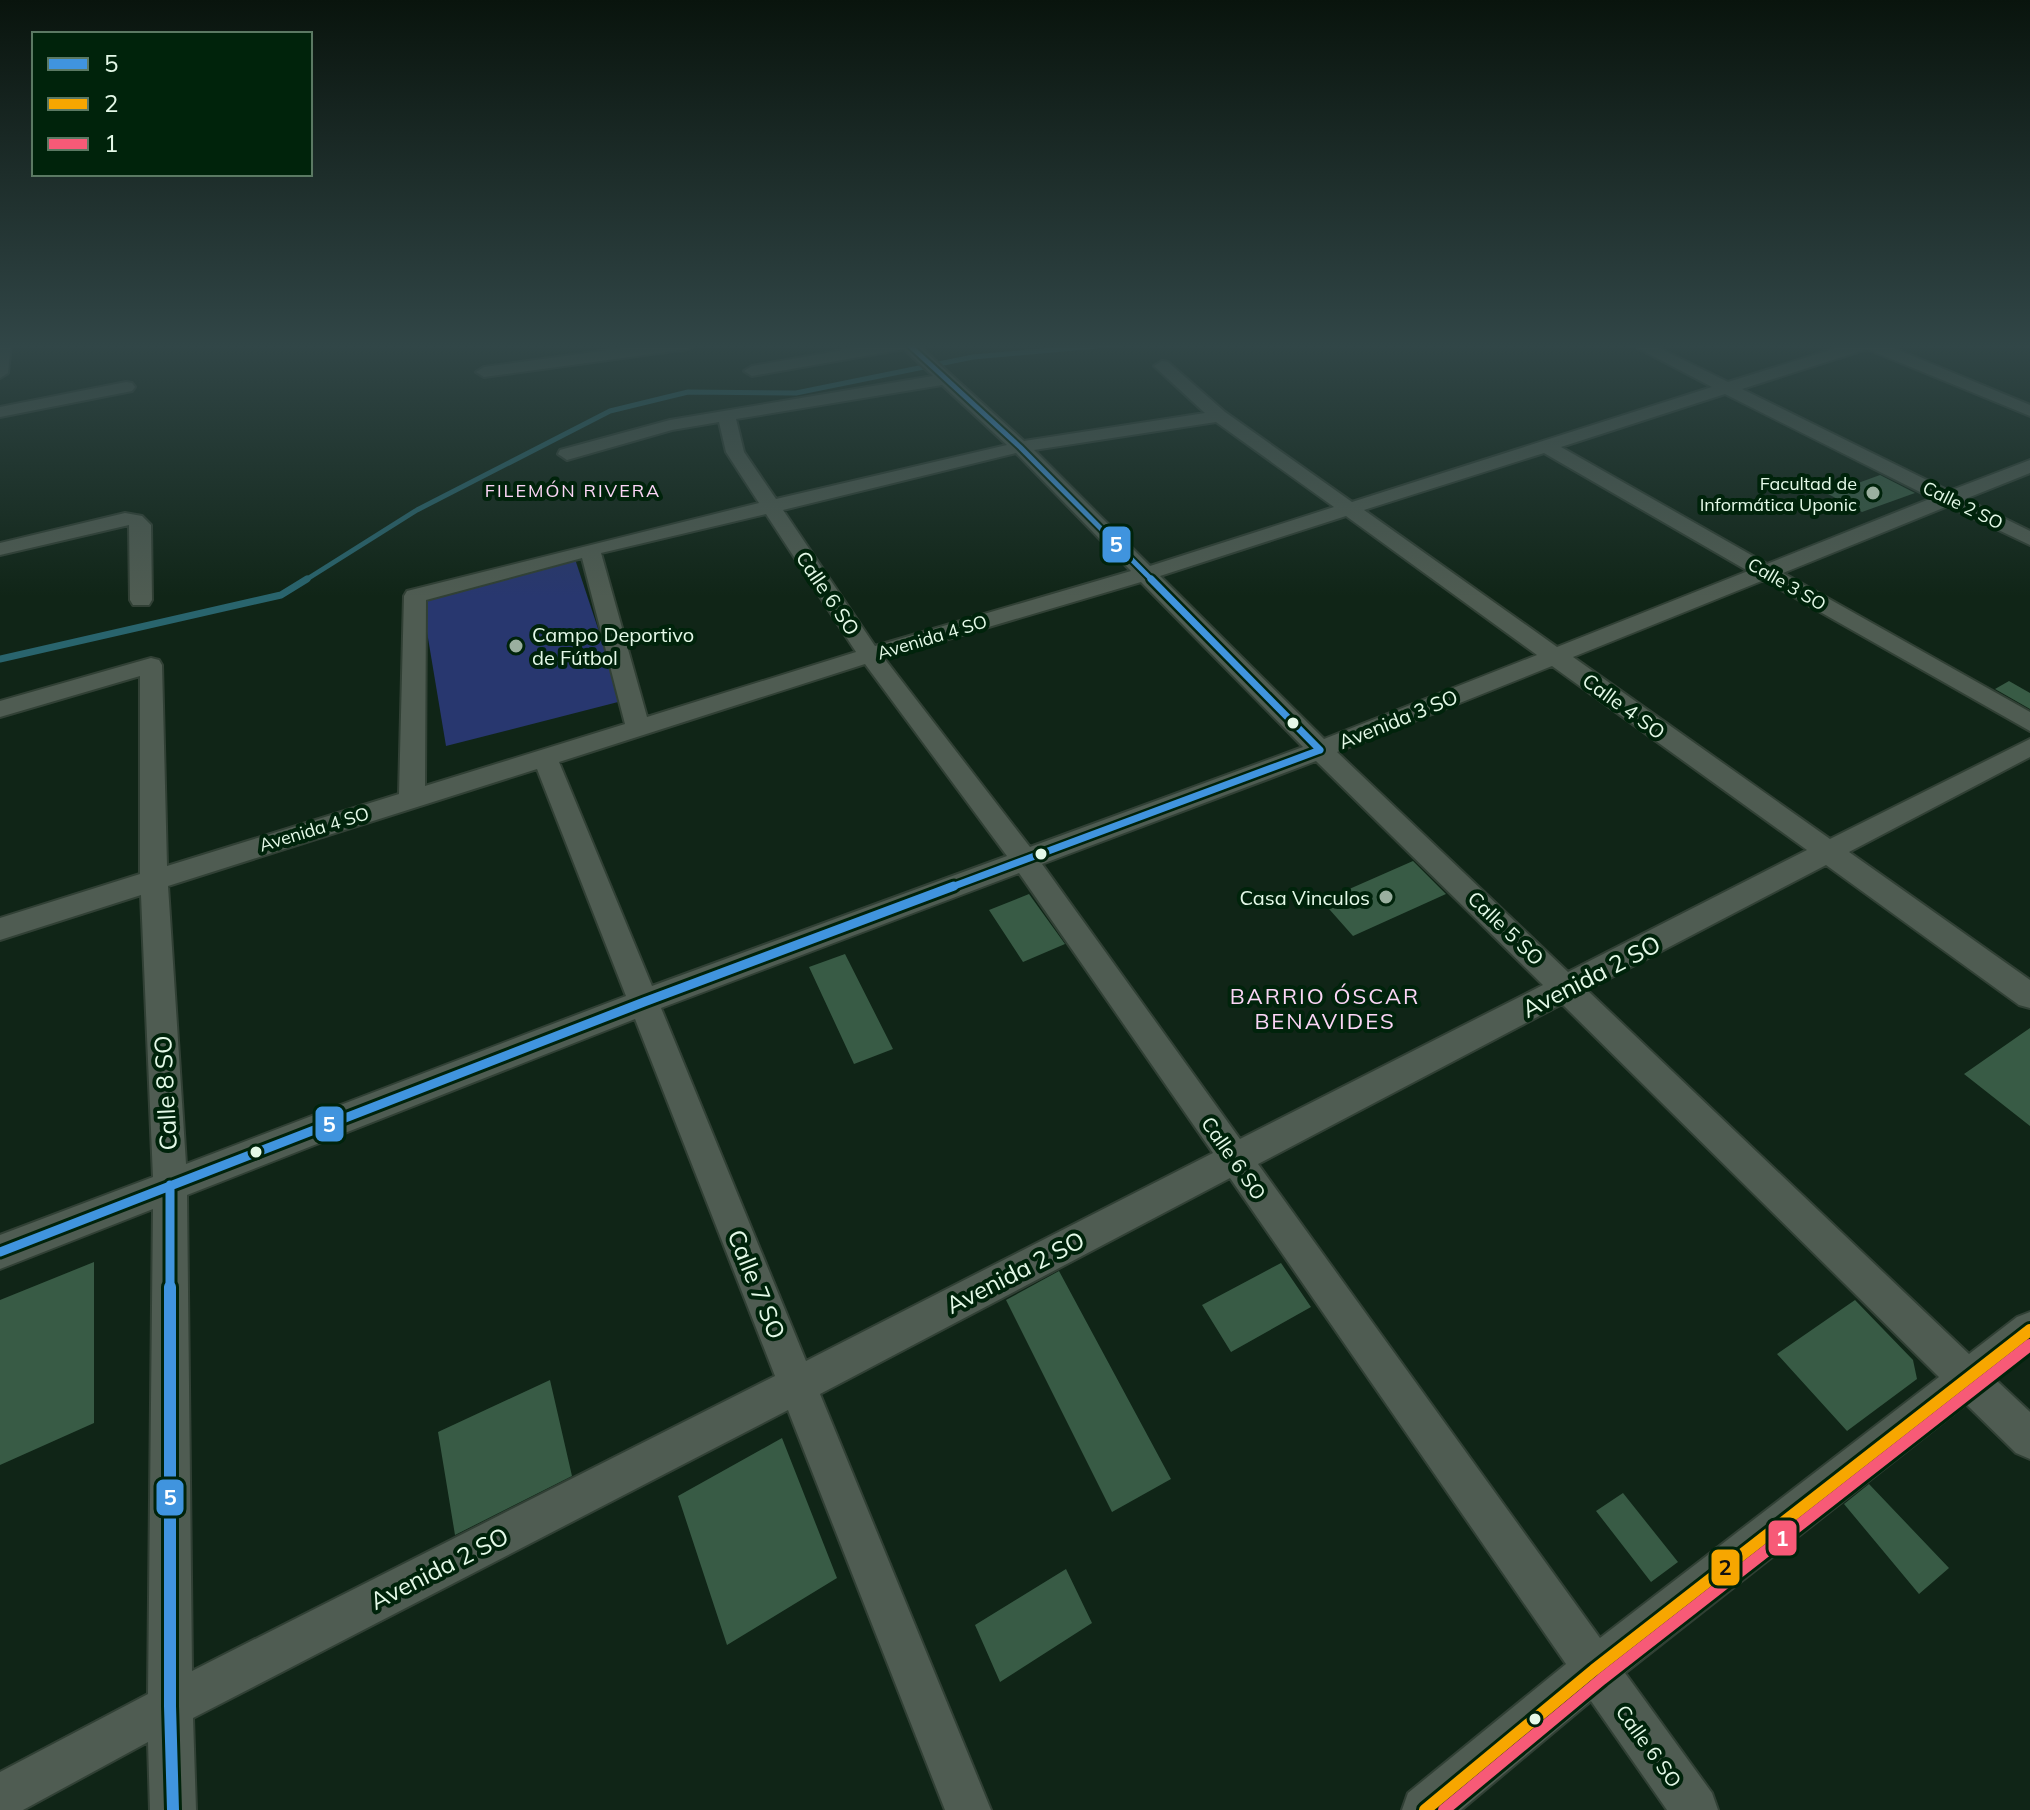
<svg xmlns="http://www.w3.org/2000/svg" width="2030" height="1810" font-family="Mulish,sans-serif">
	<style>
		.green { fill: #28376f }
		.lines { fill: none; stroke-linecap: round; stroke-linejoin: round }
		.stream-far1 { stroke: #29646d; stroke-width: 5 }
		.stream { stroke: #29646d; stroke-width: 7 }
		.building { fill: #385b45 }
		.street-casing { stroke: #314035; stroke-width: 4 }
		.street { fill: #4f5c52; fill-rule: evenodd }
		.bus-1-far3-casing { stroke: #00230b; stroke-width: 9 }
		.bus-1-far2-casing { stroke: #00230b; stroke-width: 12 }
		.bus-1-far1-casing { stroke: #00230b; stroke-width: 15 }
		.bus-1-casing { stroke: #00230b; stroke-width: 18 }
		.bus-2-casing { stroke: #00230b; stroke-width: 18 }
		.bus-3-casing { stroke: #00230b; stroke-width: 18 }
		.bus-1-far3 { stroke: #4094de; stroke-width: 5 }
		.bus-1-far2 { stroke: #4094de; stroke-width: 7 }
		.bus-1-far1 { stroke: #4094de; stroke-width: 9 }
		.bus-1 { stroke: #4094de; stroke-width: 12 }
		.bus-2 { stroke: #f7a600; stroke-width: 12 }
		.bus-3 { stroke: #f75a77; stroke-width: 12 }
		.poi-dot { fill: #9aaf9f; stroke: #00230b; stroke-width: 3 }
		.bus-dot { fill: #e4f9e8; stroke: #00230b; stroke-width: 3 }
		.labels { text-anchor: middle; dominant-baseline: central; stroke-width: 8; stroke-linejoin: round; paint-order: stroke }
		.far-poi-label { font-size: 18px; fill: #e4f9e8; stroke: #00230b; text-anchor: end }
		.far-neighbourhood-label { font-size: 18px; letter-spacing: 2px; fill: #fcd6f7; stroke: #00230b }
		.far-street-label { font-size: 18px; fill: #e4f9e8; stroke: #00230b }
		.street-label { font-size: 20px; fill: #e4f9e8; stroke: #00230b }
		.poi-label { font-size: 20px; fill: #e4f9e8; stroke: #00230b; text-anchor: start }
		.neighbourhood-label { font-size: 22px; letter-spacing: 2px; fill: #fcd6f7; stroke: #00230b }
		.near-street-label { font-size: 24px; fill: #e4f9e8; stroke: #00230b }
		.line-badge { stroke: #00230b; stroke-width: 3 }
		.badge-label { font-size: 22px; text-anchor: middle; font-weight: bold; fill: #fff }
		.pale-badge-label { font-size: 22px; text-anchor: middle; font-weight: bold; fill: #111 }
	</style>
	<rect width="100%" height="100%" fill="#102517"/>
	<!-- green -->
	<path class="green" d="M574 556 622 701 446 746 420 590Z"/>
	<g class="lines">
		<!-- stream-far1 -->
		<path class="stream-far1" d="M304 581 417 510 610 411 688 392 796 393 973 357 1118 344"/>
		<!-- stream -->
		<path class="stream" d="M0 659 281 595 307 579"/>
	</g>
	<!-- building -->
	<path class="building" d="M1880 475 1915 493 1862 512 1828 494Z
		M2009 681 2030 693V709L1995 689Z
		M1413 861 1446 894 1353 936 1322 901Z
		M1029 894 1065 944 1023 962 989 910Z
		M845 954 893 1049 854 1064 809 967Z
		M2030 1028V1126L1964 1074Z
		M94 1262V1423L0 1465V1300Z
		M1281 1263 1311 1307 1231 1352 1202 1305Z
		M1059 1271 1171 1479 1112 1512 1006 1300Z
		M1855 1300 1913 1360 1917 1379 1847 1431 1777 1354Z
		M550 1380 572 1476 455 1535 438 1432Z
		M782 1438 837 1578 727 1645 678 1496Z
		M1869 1484 1949 1568 1919 1594 1844 1504Z
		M1623 1493 1678 1562 1651 1582 1596 1511Z
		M1066 1569 1092 1623 1000 1682 975 1625Z"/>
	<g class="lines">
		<!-- street casing -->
		<g class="street-casing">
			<path id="street" d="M0 344H11L8 373 0 378Z
				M653 344H696L688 349 484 377 476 372 484 367Z
				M878 344H917L1024 441 1205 413 1154 366 1162 361 1168 362 1225 412 1352 502 1712 387 1630 344H1651L1728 382 1849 344H1884L2030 405V416L1867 349 1742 389 1949 491 2030 460V473L1965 499 2030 531V545L1948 506 1783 573 2030 712V731L1764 580 1573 657 1830 839 2030 739V757L1849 852 2030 980V1008L2019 1005 1826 865 1587 990 1969 1354 2017 1317 2030 1312V1353L1996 1380 2030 1412V1459L2016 1453 1966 1404 1625 1673 1712 1793 1718 1810H1667L1591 1701 1461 1810H1402L1408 1793 1566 1664 1230 1178 820 1394 991 1810H945L788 1410 193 1718 196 1810H150L148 1742 23 1810H0V1772L148 1694 153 1209 0 1269V1235L153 1177 141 895 0 940V918L140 874V676L0 717V701L151 658 159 660 162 665 167 866 399 794 404 596 407 591 759 503 726 452 719 422 672 430 567 460 558 454 560 450 670 420 933 376 904 349 752 376 744 371 752 366ZM942 385 1007 445 776 499 744 452 736 419ZM1725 394 1932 498 1767 564 1561 447ZM1216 422 1334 507 1150 566 1034 450ZM1016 453 1131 571 875 646 783 510ZM1544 453 1748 571 1557 647 1364 510ZM766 514 856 652 647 717 601 553ZM1346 516 1537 655 1324 739 1160 576ZM582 558 625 724 425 786 426 600ZM1141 582 1303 747 1030 847 884 658ZM865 664 1007 856 652 986 559 762ZM1552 666 1807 850 1568 972 1337 752ZM1316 761 1543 985 1240 1139 1042 864ZM537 769 626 996 186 1164 168 886ZM1019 873 1213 1153 806 1361 661 1008ZM1562 1004 1939 1377 1600 1638 1258 1164ZM635 1019 775 1376 192 1671 187 1195Z
				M126 382 132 383 135 387 132 391 0 417V407Z
				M125 513 142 516 151 525 152 600 149 605H133L130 600 129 525 0 555V543Z"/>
		</g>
		<!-- street -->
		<use href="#street" class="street"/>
		<!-- bus-1-far3 casing -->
		<g class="bus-1-far3-casing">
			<path id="bus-1-far3" d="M908 344 1020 447 1153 581"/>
		</g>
		<!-- bus-1-far2 casing -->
		<g class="bus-1-far2-casing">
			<path id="bus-1-far2" d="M1151 579 1320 750
				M949 888 1320 750"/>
		</g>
		<!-- bus-1-far1 casing -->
		<g class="bus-1-far1-casing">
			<path id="bus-1-far1" d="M170 1185V1289
				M0 1252 644 1002 954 886"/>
		</g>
		<!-- bus-1 casing -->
		<g class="bus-1-casing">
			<path id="bus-1" d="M170 1287V1706L173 1810"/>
		</g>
		<!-- bus-2 casing -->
		<g class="bus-2-casing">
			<path id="bus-2" d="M1425 1810 1594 1670 2030 1330"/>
		</g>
		<!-- bus-3 casing -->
		<g class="bus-3-casing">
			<path id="bus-3" d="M1444 1810 1602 1679 2030 1345"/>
		</g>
		<!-- bus-1-far3 -->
		<use href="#bus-1-far3" class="bus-1-far3"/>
		<!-- bus-1-far2 -->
		<use href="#bus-1-far2" class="bus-1-far2"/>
		<!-- bus-1-far1 -->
		<use href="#bus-1-far1" class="bus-1-far1"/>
		<!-- bus-1 -->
		<use href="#bus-1" class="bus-1"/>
		<!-- bus-2 -->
		<use href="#bus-2" class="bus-2"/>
		<!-- bus-3 -->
		<use href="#bus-3" class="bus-3"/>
	</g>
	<!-- sky -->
	<linearGradient id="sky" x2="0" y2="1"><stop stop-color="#09140d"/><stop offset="0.58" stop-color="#314647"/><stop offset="1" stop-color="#314647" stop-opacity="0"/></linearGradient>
	<rect width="2030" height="597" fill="url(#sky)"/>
	<!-- markers -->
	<g class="poi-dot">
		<circle cx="1873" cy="493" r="8"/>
		<circle cx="516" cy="646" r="8"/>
		<circle cx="1386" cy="897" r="8"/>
	</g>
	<g class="bus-dot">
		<circle cx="1293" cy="723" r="7"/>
		<circle cx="1041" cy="854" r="7"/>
		<circle cx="256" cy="1152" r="7"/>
		<circle cx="1535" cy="1719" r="7"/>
	</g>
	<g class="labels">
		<!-- far-poi labels -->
		<g class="far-poi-label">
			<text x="1857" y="483">Facultad de<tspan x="1857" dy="21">Informática Uponic</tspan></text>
		</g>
		<!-- far-neighbourhood labels -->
		<g class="far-neighbourhood-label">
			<text x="573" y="490">FILEMÓN RIVERA</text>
		</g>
		<!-- far-street labels -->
		<g class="far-street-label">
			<text transform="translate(1963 505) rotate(26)">Calle 2 SO</text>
			<text transform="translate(1787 584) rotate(30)">Calle 3 SO</text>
			<text transform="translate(932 637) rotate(-17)">Avenida 4 SO</text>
			<text transform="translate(314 829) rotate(-17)">Avenida 4 SO</text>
		</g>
		<!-- street labels -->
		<g class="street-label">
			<text transform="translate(828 593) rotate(56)">Calle 6 SO</text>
			<text transform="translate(1624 706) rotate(36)">Calle 4 SO</text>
			<text transform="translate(1398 719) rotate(-22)">Avenida 3 SO</text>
			<text transform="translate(1506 928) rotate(44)">Calle 5 SO</text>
			<text transform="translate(1234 1158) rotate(55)">Calle 6 SO</text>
			<text transform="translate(1649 1746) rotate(54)">Calle 6 SO</text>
		</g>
		<!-- poi labels -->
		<g class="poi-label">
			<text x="532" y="634">Campo Deportivo<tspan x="532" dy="23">de Fútbol</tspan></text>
			<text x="1370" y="897" text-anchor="end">Casa Vinculos</text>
		</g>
		<!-- neighbourhood labels -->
		<g class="neighbourhood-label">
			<text x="1325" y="996">BARRIO ÓSCAR<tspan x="1325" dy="25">BENAVIDES</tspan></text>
		</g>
		<!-- near-street labels -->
		<g class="near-street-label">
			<text transform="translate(1591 976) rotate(-27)">Avenida 2 SO</text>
			<text transform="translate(165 1093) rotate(-93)">Calle 8 SO</text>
			<text transform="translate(1015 1272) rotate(-27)">Avenida 2 SO</text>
			<text transform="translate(757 1284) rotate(68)">Calle 7 SO</text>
			<text transform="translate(439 1568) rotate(-27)">Avenida 2 SO</text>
		</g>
	</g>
	<g class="line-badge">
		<rect x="1101" y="525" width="31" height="39" rx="8" fill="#4094de"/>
		<rect x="314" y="1105" width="31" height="38" rx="8" fill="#4094de"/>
		<rect x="155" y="1478" width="30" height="39" rx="8" fill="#4094de"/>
		<rect x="1767" y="1519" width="31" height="38" rx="8" fill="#f75a77"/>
		<rect x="1710" y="1548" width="31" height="39" rx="8" fill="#f7a600"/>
	</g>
	<g class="badge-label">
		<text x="1116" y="552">5</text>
		<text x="329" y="1132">5</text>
		<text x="170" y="1505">5</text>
		<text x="1782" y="1546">1</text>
	</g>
	<g class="pale-badge-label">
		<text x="1725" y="1575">2</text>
	</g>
	<!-- legend -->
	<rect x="32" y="32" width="280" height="144" fill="#00230b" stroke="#5b7963" stroke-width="2"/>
	<rect x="48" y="58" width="40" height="12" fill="#4094de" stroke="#5b7963" stroke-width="2"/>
	<text x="104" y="72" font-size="24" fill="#e4f9e8">5</text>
	<rect x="48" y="98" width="40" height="12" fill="#f7a600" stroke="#5b7963" stroke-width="2"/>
	<text x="104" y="112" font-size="24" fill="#e4f9e8">2</text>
	<rect x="48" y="138" width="40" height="12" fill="#f75a77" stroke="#5b7963" stroke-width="2"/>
	<text x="104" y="152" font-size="24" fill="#e4f9e8">1</text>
</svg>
